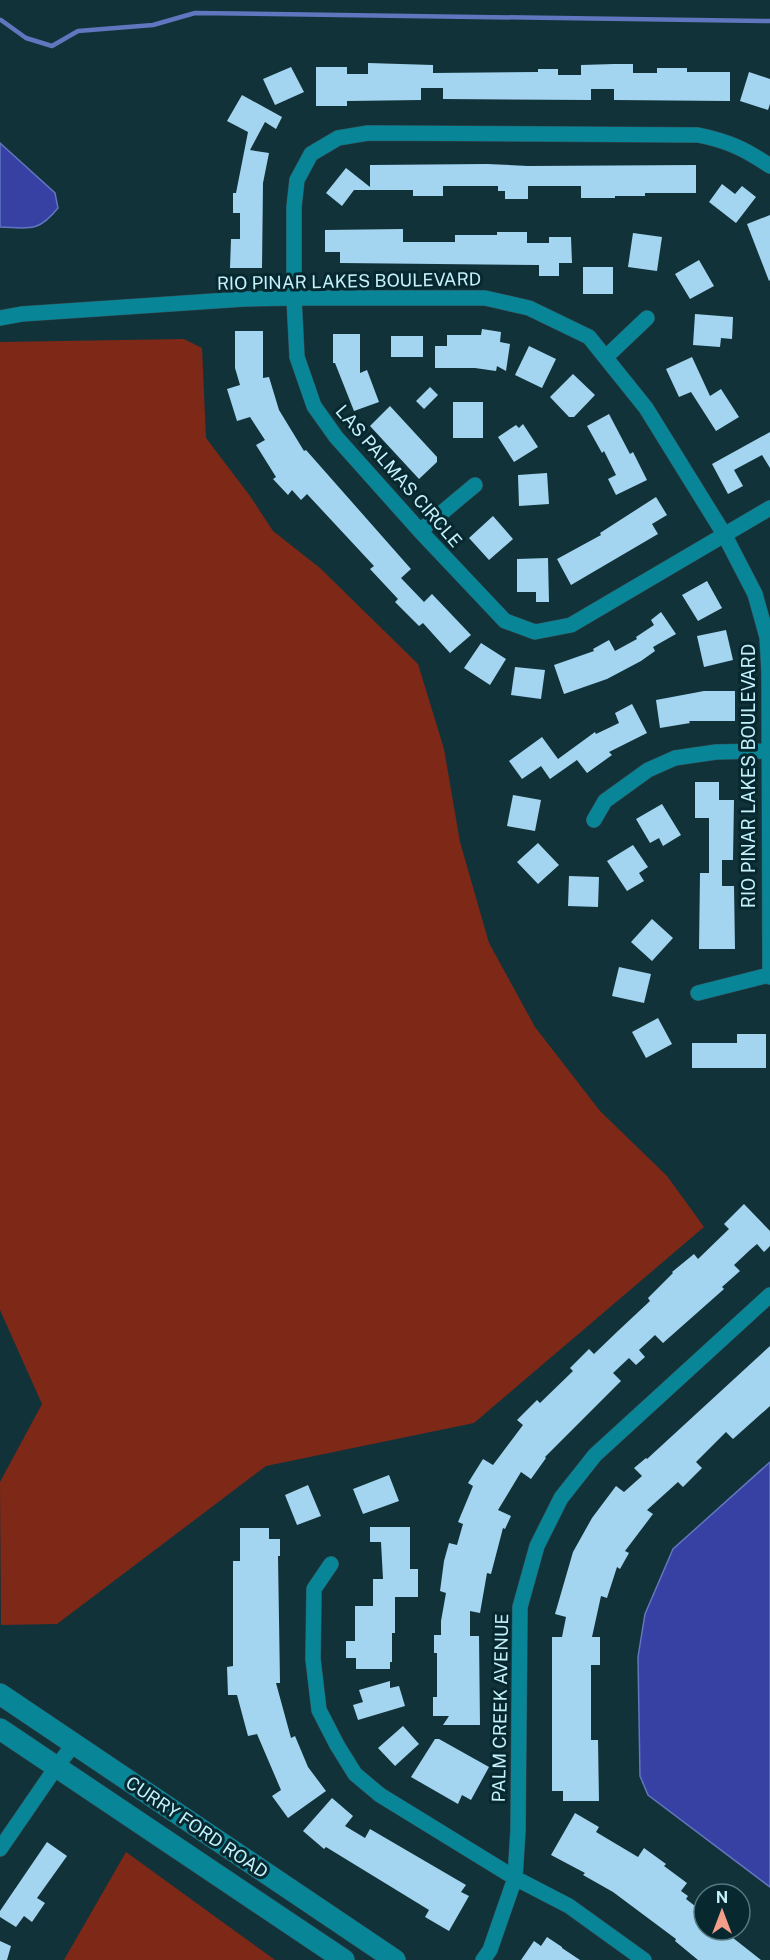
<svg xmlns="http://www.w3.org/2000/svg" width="770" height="1960" font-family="'Public Sans',sans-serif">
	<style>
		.green { fill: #7e2817 }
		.water { fill: #3741a4; stroke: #6176be; stroke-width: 1.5 }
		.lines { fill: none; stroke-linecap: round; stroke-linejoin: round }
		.stream { stroke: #6176be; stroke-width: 4.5 }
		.building { fill: #a4d5f0 }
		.street-casing { stroke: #335159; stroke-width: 16 }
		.secondary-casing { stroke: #335159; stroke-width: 22 }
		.street { stroke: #098598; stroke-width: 15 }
		.secondary { stroke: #098598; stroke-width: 21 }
		.labels { text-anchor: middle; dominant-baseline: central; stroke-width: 6; stroke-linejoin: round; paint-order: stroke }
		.street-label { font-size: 18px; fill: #c4f1fc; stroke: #07282e }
	</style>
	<rect width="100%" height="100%" fill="#123239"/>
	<!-- green -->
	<path class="green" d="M184 339 202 348 206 438 250 496 273 531 320 568 418 664 444 749 460 842 489 943 535 1027 600 1111 667 1176 704 1227 474 1423 266 1466 57 1624 1 1625 0 1482 42 1404 0 1310V342Z
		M126 1852 275 1960H64Z"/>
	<!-- water -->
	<path class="water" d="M0 143 55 193 58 208C38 233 29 228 0 227Z
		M770 1462V1887L648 1795 640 1776 638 1657 645 1614 673 1549Z"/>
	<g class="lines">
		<!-- stream -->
		<path class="stream" d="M1 20 26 38 52 46 78 31 153 25 195 13 770 21"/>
	</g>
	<!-- building -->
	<path class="building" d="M368 63 433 65V73L538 72V69H558V75H581V65L614 64H633V73H657V68H687V72H730V101L614 100V89H591V100L443 99V88H421V100L347 101V106H316V67H347V74H368Z
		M291 67 304 92 275 105 263 79Z
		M749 72 770 79V104L768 110 740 101Z
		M242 95 282 117 276 129 265 122 250 150 269 153 263 183 262 268H230L231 239H240V213H233V193H236L248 132 227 121Z
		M487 164 528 166 696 165V193H645V196H615V198H581V186H528V199H505V191H498V186H443V196H413V190H354L342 206 326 193 346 168 370 187V165Z
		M722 184 735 194 742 186 756 197 736 223 709 202Z
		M770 215V280L769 281 747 224Z
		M403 229V242H455V235H497V232H527V243H549V237H571L572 263H559V276H539V265L340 263V252H325V230Z
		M633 233 662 237 657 271 628 267Z
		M699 260 714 286 690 299 675 274Z
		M583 267H613V294H583Z
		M695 314 733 317 732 339 721 338 720 347 693 345Z
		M482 329 501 332 500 342 510 344 506 371 497 366 496 371 475 368H435V346H447V335H481Z
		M235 331H263V378L269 377 279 410 304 451 306 450 411 569 401 578 424 602 432 594 471 635 450 653 423 623 419 626 395 602 398 599 370 569 374 566 307 494 301 500 292 490 288 495 273 479 276 477 256 445 265 440 250 417 237 421 227 389 240 385 235 368Z
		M333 334H360V373L367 370 379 402 354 411 335 363H333Z
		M391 336H423V357H391Z
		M529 346 556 359 542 388 515 375Z
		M692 357 710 396 721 389 739 417 716 431 691 392 679 397 666 369Z
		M573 374 595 395 574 417H569L550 397Z
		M430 387 438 395 424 409 416 401Z
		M453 402H483V438H453Z
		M390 406 437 457V462L419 479 370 426Z
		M609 414 630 454 633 452 647 480 616 495 608 479 616 475 604 451 602 453 587 426Z
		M523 424 538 447 514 462 498 437 516 425 519 428Z
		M770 432V468L762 455 734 470 743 486 728 494 712 464Z
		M547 473 549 504 519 506 518 475Z
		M656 497 667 515 652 524 658 534 571 585 557 559 601 535 600 533Z
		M493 516 513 539 489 560 469 538Z
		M548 558 549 602H536V592H517V559Z
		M707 581 722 608 698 621 682 595Z
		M661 612 676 634 653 647 655 651 641 661 607 679 564 694 554 665 594 651 593 649 609 640 615 651 637 639 636 637 654 625 651 620Z
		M726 630 733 660 704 667 697 636Z
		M481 643 506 659 490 685 464 668Z
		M515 667 545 670 541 699 511 695Z
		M704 691H735V721H689L690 723 660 728 656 700Z
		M632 704 647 733 609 752 612 755 587 773 577 760 550 779 541 766 522 779 509 761 542 737 558 759 595 732 596 734 619 723 615 713Z
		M695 782H719V800H734L733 860H722V886H734L735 949H699L700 873H709V818H695Z
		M513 795 541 800 535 831 507 826Z
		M662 804 681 835 663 846 659 838 650 843 636 819Z
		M538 843 559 865 538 884 517 862Z
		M633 845 648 867 639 873 644 881 627 891 607 861Z
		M569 876 599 877 598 907 568 906Z
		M652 919 673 938 652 961 631 942Z
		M619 967 651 974 644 1003 612 996Z
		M658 1018 672 1044 646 1058 632 1032Z
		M737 1034H766V1068H692V1043H737Z
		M744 1204 770 1231V1246L764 1252 757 1244 750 1250 734 1265 740 1271 722 1287 724 1289 663 1343 655 1335 639 1350 645 1357 636 1365 629 1358 613 1373 621 1381 545 1457 546 1458 531 1479 521 1472 498 1510 511 1516 505 1529 503 1528 491 1574 487 1573 480 1613 470 1611V1636H479L480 1725H443L449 1716H433V1697H437V1653H434V1635H441V1621L446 1593 440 1591 444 1561 449 1543 457 1545 463 1524 458 1522 473 1486 468 1483 483 1459 493 1465 523 1425 517 1420 537 1400 540 1403 573 1371 570 1368 589 1349 594 1354 619 1330 650 1301 648 1298 673 1273 672 1272 694 1254 698 1259 729 1229 724 1224Z
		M770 1346V1406L733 1439 726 1432 696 1462 702 1468 683 1487 678 1482 647 1510 653 1514 625 1551 629 1553 620 1569 617 1567 607 1598 601 1596 592 1637H600V1665H591V1740H598L599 1801H563V1791H552V1637H562L566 1617 555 1614 573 1552 592 1518 616 1486 624 1492 642 1476 634 1468 646 1458 647 1459Z
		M389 1475 399 1501 363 1514 353 1489Z
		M308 1485 321 1516 297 1525 285 1495Z
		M370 1527H410V1569H418V1597H395V1633H392V1662H390V1669H356V1658H346V1641H355V1606H373V1579H383L381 1542H370Z
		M240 1528H269V1539H280V1556H278L280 1683H276L291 1738 295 1736 308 1767 326 1791 288 1818 272 1796 281 1790 257 1734 248 1736 237 1695H228L227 1667 233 1666V1561H240Z
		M390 1681V1688L399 1686 405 1706 358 1720 353 1705 363 1702 359 1690Z
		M403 1726 419 1744 395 1766 378 1748Z
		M435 1739H439L489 1767 471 1800 462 1795 458 1804 411 1777Z
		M332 1798 353 1816 345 1826 365 1838 370 1829 466 1885 461 1892 469 1896 449 1931 425 1917 429 1910 326 1847 324 1849 303 1831Z
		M575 1813 599 1827 596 1832 638 1857 644 1848 666 1864 664 1866 687 1883 681 1891 688 1896 686 1899 704 1913V1930H723L761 1960H698L675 1941 676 1939 613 1892 583 1875 585 1873 551 1855Z
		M47 1842 67 1856 37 1898 45 1903 32 1922 24 1916 16 1927 0 1917V1911Z
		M547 1937 562 1947V1948L580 1960H521L534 1941 541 1946Z
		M0 1941 11 1946 7 1960H0Z"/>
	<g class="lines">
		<!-- street casing -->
		<g class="street-casing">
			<path id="street" d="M770 166C745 149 728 141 698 135L368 133 338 138 311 154 297 180 294 207V298L297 357 314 406 336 437 420 531 505 621 535 632 571 625 770 508
				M0 318 22 314 244 299 294 298H485L529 308 589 337 646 408 724 534 755 594 767 637 769 672 770 977
				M606 357 647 318
				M420 531 475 485
				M594 820 605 801 648 770 675 758 716 752 768 751
				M698 993 769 975
				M331 1564 314 1589 313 1659 319 1710 337 1745 355 1774 380 1795 515 1878 569 1906 644 1960
				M0 1849 57 1766 74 1744
				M483 1960 490 1950 515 1878 518 1830 520 1607 537 1546 561 1498 595 1455 770 1295"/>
		</g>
		<!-- secondary casing -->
		<g class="secondary-casing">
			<path id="secondary" d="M0 1694 395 1960
				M0 1729 344 1960"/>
		</g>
		<!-- street -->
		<use href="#street" class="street"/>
		<!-- secondary -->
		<use href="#secondary" class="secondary"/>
	</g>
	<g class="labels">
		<!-- street labels -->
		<g class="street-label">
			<text transform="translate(349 281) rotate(-1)">RIO PINAR LAKES BOULEVARD</text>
			<text transform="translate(399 476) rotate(49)">LAS PALMAS CIRCLE</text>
			<text transform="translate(748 776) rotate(-90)">RIO PINAR LAKES BOULEVARD</text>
			<text transform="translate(500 1708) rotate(-89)">PALM CREEK AVENUE</text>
			<text transform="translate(197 1827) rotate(34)">CURRY FORD ROAD</text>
		</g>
	</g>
	<!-- north arrow -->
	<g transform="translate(722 1912)"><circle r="28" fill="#07282e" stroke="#537880" stroke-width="1.5"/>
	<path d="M0-4.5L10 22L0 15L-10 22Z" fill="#f49e8a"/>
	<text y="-9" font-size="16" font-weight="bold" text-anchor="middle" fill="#c4f1fc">N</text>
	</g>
</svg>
